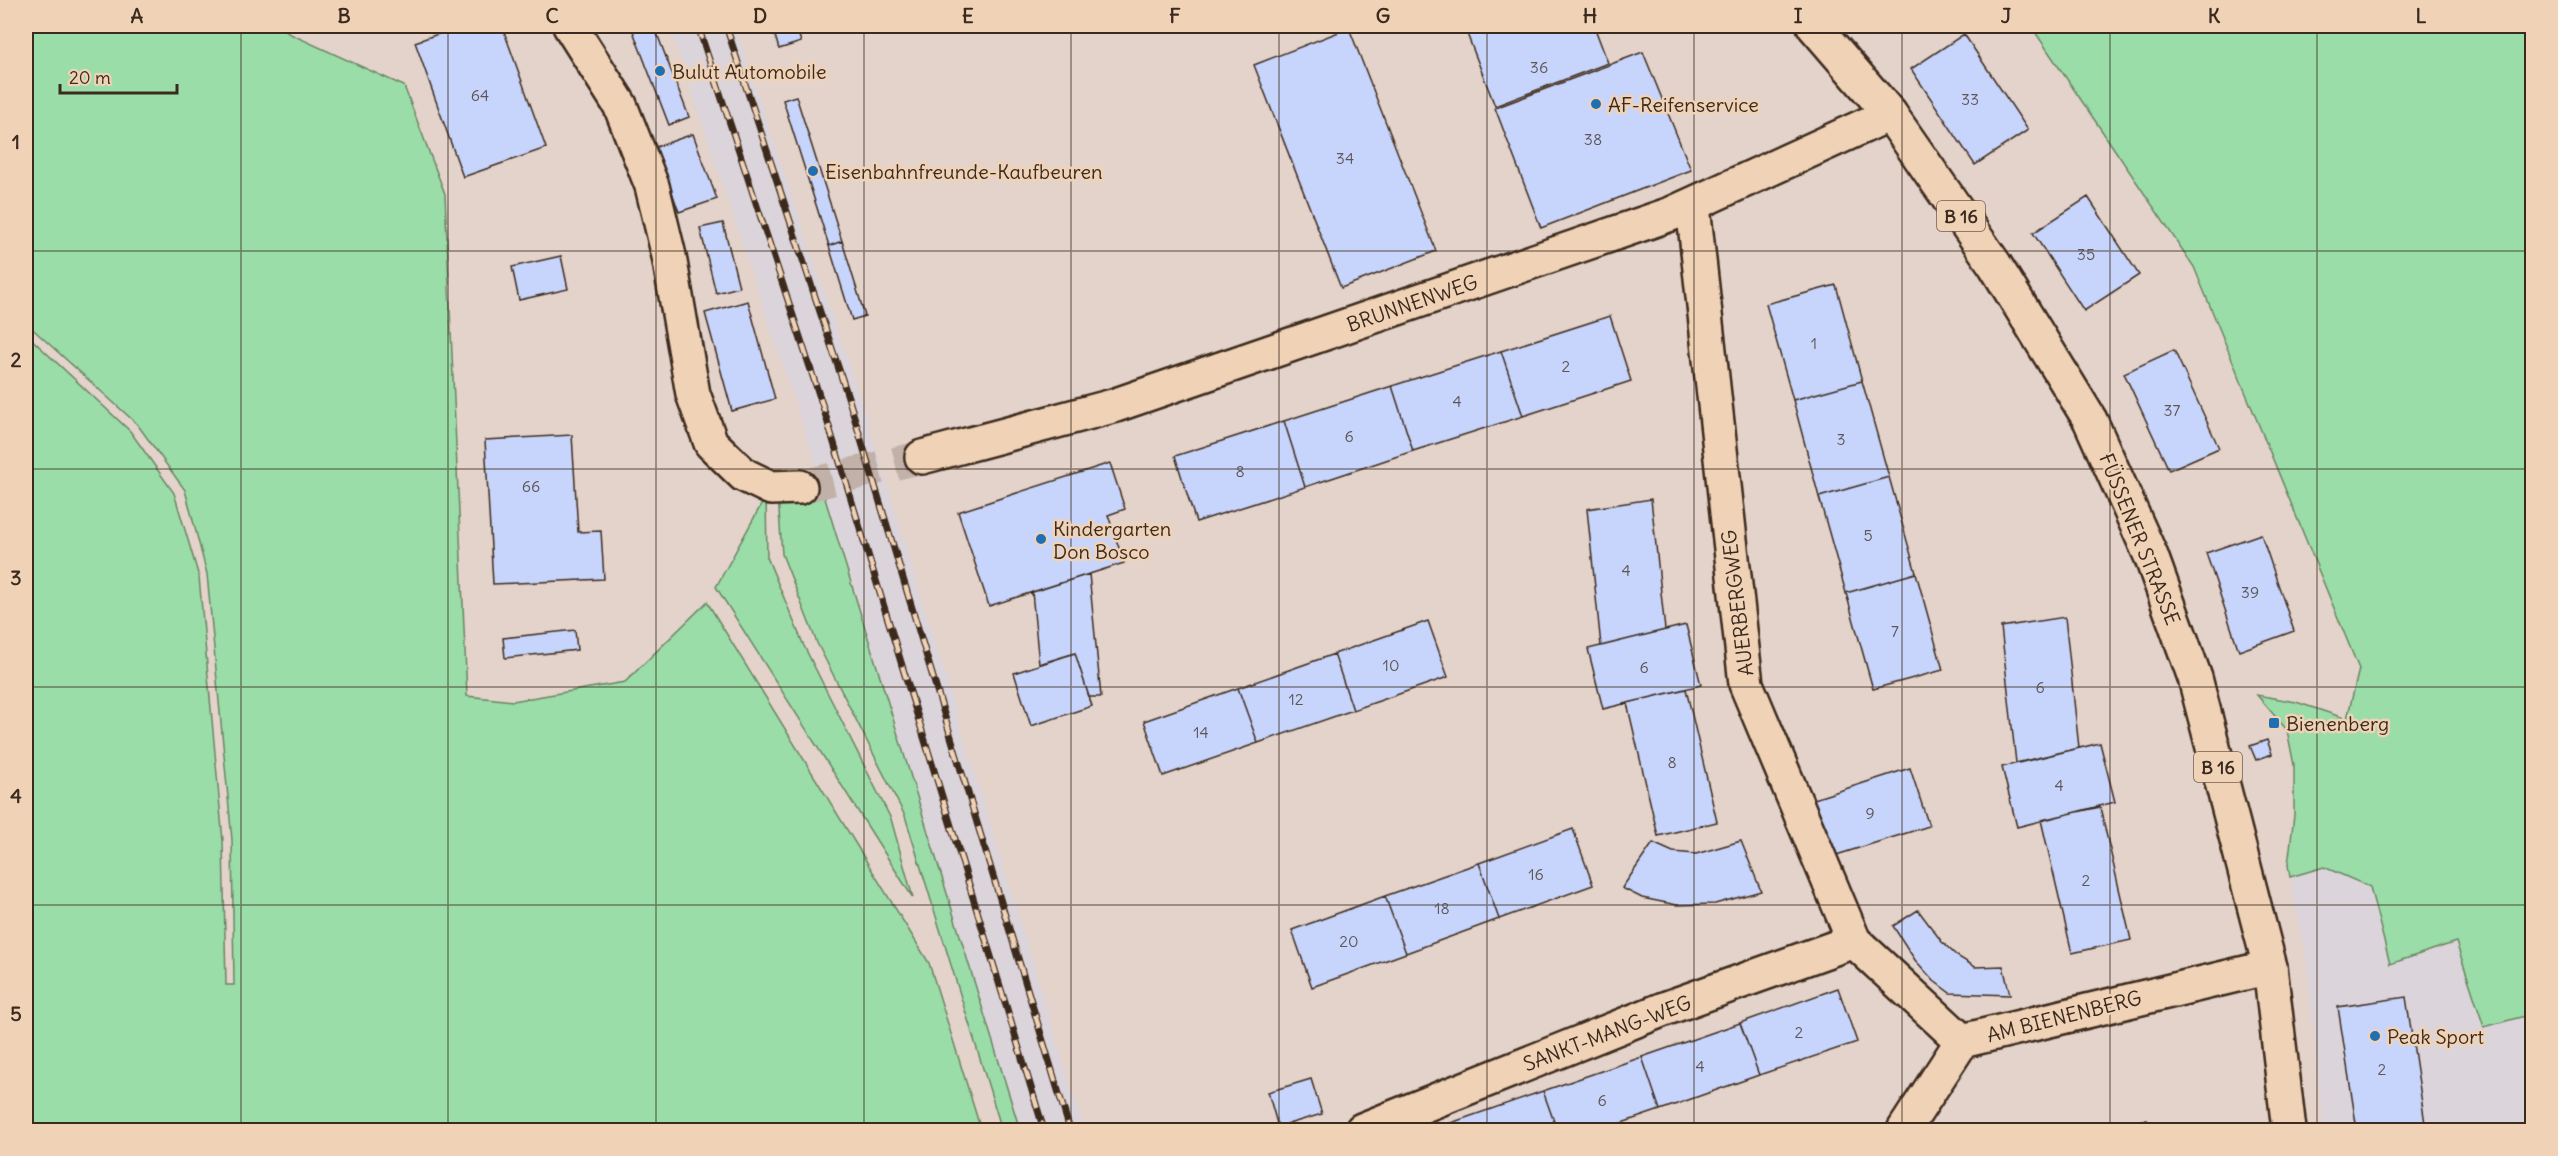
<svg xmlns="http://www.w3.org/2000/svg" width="2558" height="1156" font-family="Delius,sans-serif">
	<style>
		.built { fill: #dbd4da }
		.green { fill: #9adda8; stroke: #6a8463; stroke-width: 1.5 }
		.building { fill: #c7d5fc; stroke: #3b2a1e; stroke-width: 1.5 }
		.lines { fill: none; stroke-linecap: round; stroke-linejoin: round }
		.street-tunnel { stroke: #c2b1a8; stroke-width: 33; stroke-dasharray: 33 16; stroke-linecap: butt }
		.street-casing { stroke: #3b2a1e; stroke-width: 38 }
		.primary-casing { stroke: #3b2a1e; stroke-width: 38 }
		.street { stroke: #f0d2b6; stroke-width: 33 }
		.primary { stroke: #f0d2b6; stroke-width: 33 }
		.rail-casing { stroke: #3b2a1e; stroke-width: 7 }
		.rail { stroke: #f0d2b6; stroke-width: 4.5; stroke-dasharray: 14; stroke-linecap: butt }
		.grid { fill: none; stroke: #3b2a1e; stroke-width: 1.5; stroke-opacity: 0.55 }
		.poi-dot { fill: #1f6fb2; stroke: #f0d2b6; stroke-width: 2 }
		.labels { text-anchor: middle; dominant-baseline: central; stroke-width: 5; stroke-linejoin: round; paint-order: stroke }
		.number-label { font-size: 16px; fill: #5e5556 }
		.shield { fill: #f0d2b6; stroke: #715c4c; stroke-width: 1.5 }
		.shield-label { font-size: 18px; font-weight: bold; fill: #3b2a1e }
		.poi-label { font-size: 20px; fill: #3b2a1e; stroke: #f0d2b6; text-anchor: start }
		.street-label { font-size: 20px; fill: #3b2a1e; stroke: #f0d2b6 }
		.neatline { fill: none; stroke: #3b2a1e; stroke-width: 2 }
		.grid-label { font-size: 20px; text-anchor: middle; font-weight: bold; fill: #3b2a1e }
	</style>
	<rect width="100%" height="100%" fill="#e4d3cb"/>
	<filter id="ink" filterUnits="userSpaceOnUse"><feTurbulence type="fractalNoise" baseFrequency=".0167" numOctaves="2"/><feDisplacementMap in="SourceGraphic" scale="12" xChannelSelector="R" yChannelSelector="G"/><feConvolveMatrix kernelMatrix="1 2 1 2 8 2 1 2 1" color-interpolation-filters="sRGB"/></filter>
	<g filter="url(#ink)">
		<!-- built -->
		<path class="built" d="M670 26H735L864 409 1084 1130H1020L819 475Z
			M2324 867 2370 887 2456 942 2484 1027 2532 1014V1130H2324L2307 964 2290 877Z"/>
		<!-- green -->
		<path class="green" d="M26 26H283L288 33 404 86 445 194 467 696 513 701 625 682 707 602 929 963 981 1130H26V334L130 431 174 493 199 577 223 841 226 985H234L232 840 207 574 185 490 137 424 26 323Z
			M2031 26H2532V1014L2484 1027 2456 942 2390 964 2370 887 2324 867 2290 877 2288 865 2294 815V765L2287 730 2257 695 2296 702 2347 719 2359 669 2194 267Z
			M823 492 1020 1130H1002L905 816 817 643 782 554 778 496H803Z
			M766 496 767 557 804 646 891 819 913 898 716 587Z"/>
		<!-- building -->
		<path class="building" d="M461 26H502L546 148 463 177 415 42Z
			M631 26H654L689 117 669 125Z
			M772 26H796L801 42 779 49Z
			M1464 26H1594L1608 63 1495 106Z
			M1349 28 1436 251 1341 288 1254 65Z
			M1964 34 2028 130 1975 165 1911 69Z
			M1643 52 1691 170 1541 228 1495 108Z
			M796 96 842 241 829 246 783 100Z
			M693 134 717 199 679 212 656 147Z
			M2088 197 2139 275 2084 311 2033 233Z
			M723 223 739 287 716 293 700 228Z
			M842 241 865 316 852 320 829 246Z
			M561 256 568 289 519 300 512 267Z
			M1836 285 1862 381 1793 400 1766 304Z
			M748 301 775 399 732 411 705 313Z
			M1610 316 1631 381 1523 416 1501 351Z
			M2174 350 2219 448 2169 470 2124 373Z
			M1501 351 1523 416 1413 451 1392 386Z
			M1862 381 1889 477 1819 497 1793 400Z
			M1392 386 1413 451 1305 487 1284 421Z
			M1284 421 1305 487 1196 522 1175 456Z
			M572 435 578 532 601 531 604 579 493 584 485 440Z
			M1110 463 1125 509 1108 515 1124 563 989 606 958 512Z
			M1889 477 1916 573 1846 593 1819 497Z
			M1651 499 1665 630 1601 646 1587 509Z
			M2261 534 2294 631 2239 651 2206 553Z
			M1916 573 1943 670 1873 689 1846 593Z
			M1089 574 1101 697H1089L1075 653 1039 664 1032 592Z
			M2065 617 2079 748 2016 763 2001 627Z
			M1428 621 1448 677 1353 710 1334 654Z
			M1686 625 1701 685 1603 709 1588 649Z
			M575 630 577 650 505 658 503 638Z
			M1075 653 1092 706 1031 726 1014 673Z
			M1334 654 1353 710 1258 743 1238 688Z
			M1238 688 1258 743 1163 776 1144 721Z
			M1686 689 1717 822 1658 836 1627 703Z
			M2267 740 2272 754 2256 760 2250 746Z
			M2100 743 2115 802 2017 827 2002 767Z
			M1910 768 1929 826 1830 857 1811 800Z
			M2100 807 2131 940 2072 953 2041 820Z
			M1573 829 1593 885 1499 919 1479 863Z
			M1741 841 1761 891 1715 904 1677 905 1642 898 1622 888 1653 843 1673 852 1696 854Z
			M1479 863 1499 919 1406 953 1385 896Z
			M1385 896 1406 953 1312 987 1292 930Z
			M1918 910 1942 942 1957 956 1975 967 2003 966 2010 995 1950 993 1934 981 1915 960 1893 926Z
			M1838 988 1857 1042 1759 1075 1740 1023Z
			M2406 997 2426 1130H2357L2338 1007Z
			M1740 1023 1759 1075 1660 1110 1642 1057Z
			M1642 1057 1660 1110 1601 1130H1557L1543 1091Z
			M1311 1079 1322 1114 1278 1127 1268 1092Z
			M1543 1091 1557 1130H1447L1445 1125Z
			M2147 1119 2150 1130H2102Z"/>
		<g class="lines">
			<!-- street-tunnel -->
			<path class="street-tunnel" d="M800 487 922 457"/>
			<!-- street casing -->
			<g class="street-casing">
				<path id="street" d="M570 26 620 105 652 186 669 256 693 394 711 443 744 475 771 488 800 487
					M1693 206 1746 684 1854 941 1962 1041
					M922 457 1113 406 1671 214 1890 114
					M1362 1130 1664 1009 1854 941
					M1904 1130 1962 1041 2270 967"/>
			</g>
			<!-- primary casing -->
			<g class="primary-casing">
				<path id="primary" d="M1814 26 1890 114 1995 265 2090 420 2151 556 2195 678 2270 967 2289 1130"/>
			</g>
			<!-- street -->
			<use href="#street" class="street"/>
			<!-- primary -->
			<use href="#primary" class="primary"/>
			<!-- rail casing -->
			<g class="rail-casing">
				<path id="rail" d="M698 26 823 407 1044 1130
					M726 26 849 400 1070 1130"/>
			</g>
			<!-- rail -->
			<use href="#rail" class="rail"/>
		</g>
	</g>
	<!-- grid -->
	<path class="grid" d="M241 26V1130M448 26V1130M656 26V1130M864 26V1130M1071 26V1130M1279 26V1130M1487 26V1130M1694 26V1130M1902 26V1130M2110 26V1130M2317 26V1130M26 251H2532M26 469H2532M26 687H2532M26 905H2532"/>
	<!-- markers -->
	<g class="poi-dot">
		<circle cx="660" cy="71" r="6"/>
		<circle cx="1596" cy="104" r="6"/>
		<circle cx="813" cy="171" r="6"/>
		<circle cx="1041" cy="539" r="6"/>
		<rect x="2268" y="717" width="12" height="12" rx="3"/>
		<circle cx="2375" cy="1036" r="6"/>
	</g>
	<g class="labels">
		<!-- number labels -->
		<g class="number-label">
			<text x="1539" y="67">36</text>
			<text x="480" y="95">64</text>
			<text x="1970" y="99">33</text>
			<text x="1593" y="139">38</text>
			<text x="1345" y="158">34</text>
			<text x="2086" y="254">35</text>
			<text x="1814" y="343">1</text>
			<text x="1566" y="366">2</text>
			<text x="1457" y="401">4</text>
			<text x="2172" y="410">37</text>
			<text x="1349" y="436">6</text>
			<text x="1841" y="439">3</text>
			<text x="1240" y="471">8</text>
			<text x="531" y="486">66</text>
			<text x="1868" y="535">5</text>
			<text x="1626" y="570">4</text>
			<text x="2250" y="592">39</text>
			<text x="1895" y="631">7</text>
			<text x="1391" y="665">10</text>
			<text x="1644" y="667">6</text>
			<text x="2040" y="687">6</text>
			<text x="1296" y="699">12</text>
			<text x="1201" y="732">14</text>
			<text x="1672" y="762">8</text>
			<text x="2059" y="785">4</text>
			<text x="1870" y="813">9</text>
			<text x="1536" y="874">16</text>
			<text x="2086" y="880">2</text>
			<text x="1442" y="908">18</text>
			<text x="1349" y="941">20</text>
			<text x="1799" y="1032">2</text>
			<text x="1700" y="1066">4</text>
			<text x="2382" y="1069">2</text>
			<text x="1602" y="1100">6</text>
		</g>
		<!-- shield labels -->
		<g class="shield">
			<rect x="1937" y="201" width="48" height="30" rx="4.5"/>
			<rect x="2194" y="752" width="48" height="30" rx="4.5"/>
		</g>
		<g class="shield-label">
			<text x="1961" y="216">B 16</text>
			<text x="2218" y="767">B 16</text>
		</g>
		<!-- poi labels -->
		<g class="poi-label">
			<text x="672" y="71">Bulut Automobile</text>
			<text x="1608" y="104">AF-Reifenservice</text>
			<text x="825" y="171">Eisenbahnfreunde-Kaufbeuren</text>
			<text x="1053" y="528">Kindergarten<tspan x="1053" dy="23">Don Bosco</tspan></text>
			<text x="2286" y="723">Bienenberg</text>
			<text x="2387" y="1036">Peak Sport</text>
		</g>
		<!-- street labels -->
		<g class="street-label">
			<text transform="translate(1412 303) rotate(-19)">BRUNNENWEG</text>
			<text transform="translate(2140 539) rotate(68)">FÜSSENER STRASSE</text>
			<text transform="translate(1737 603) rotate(-97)">AUERBERGWEG</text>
			<text transform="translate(2064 1016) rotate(-14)">AM BIENENBERG</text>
			<text transform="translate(1607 1033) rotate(-21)">SANKT-MANG-WEG</text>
		</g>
	</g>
	<!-- margin -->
	<rect width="2558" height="1156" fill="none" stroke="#f0d2b6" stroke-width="66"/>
	<!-- scale -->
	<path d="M60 84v9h117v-9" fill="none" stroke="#3b2a1e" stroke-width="3"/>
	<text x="69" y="84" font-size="18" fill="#3b2a1e" stroke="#f0d2b6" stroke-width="4.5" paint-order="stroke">20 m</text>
	<rect x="33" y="33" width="2492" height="1090" class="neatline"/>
	<g class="grid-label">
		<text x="137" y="23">A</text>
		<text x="344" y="23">B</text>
		<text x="552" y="23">C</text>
		<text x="760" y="23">D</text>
		<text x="968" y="23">E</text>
		<text x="1175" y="23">F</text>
		<text x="1383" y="23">G</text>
		<text x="1590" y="23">H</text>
		<text x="1798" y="23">I</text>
		<text x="2006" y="23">J</text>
		<text x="2214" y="23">K</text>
		<text x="2421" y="23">L</text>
		<text x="16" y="149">1</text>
		<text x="16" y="367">2</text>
		<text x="16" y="585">3</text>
		<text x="16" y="803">4</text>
		<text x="16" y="1021">5</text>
	</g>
</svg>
